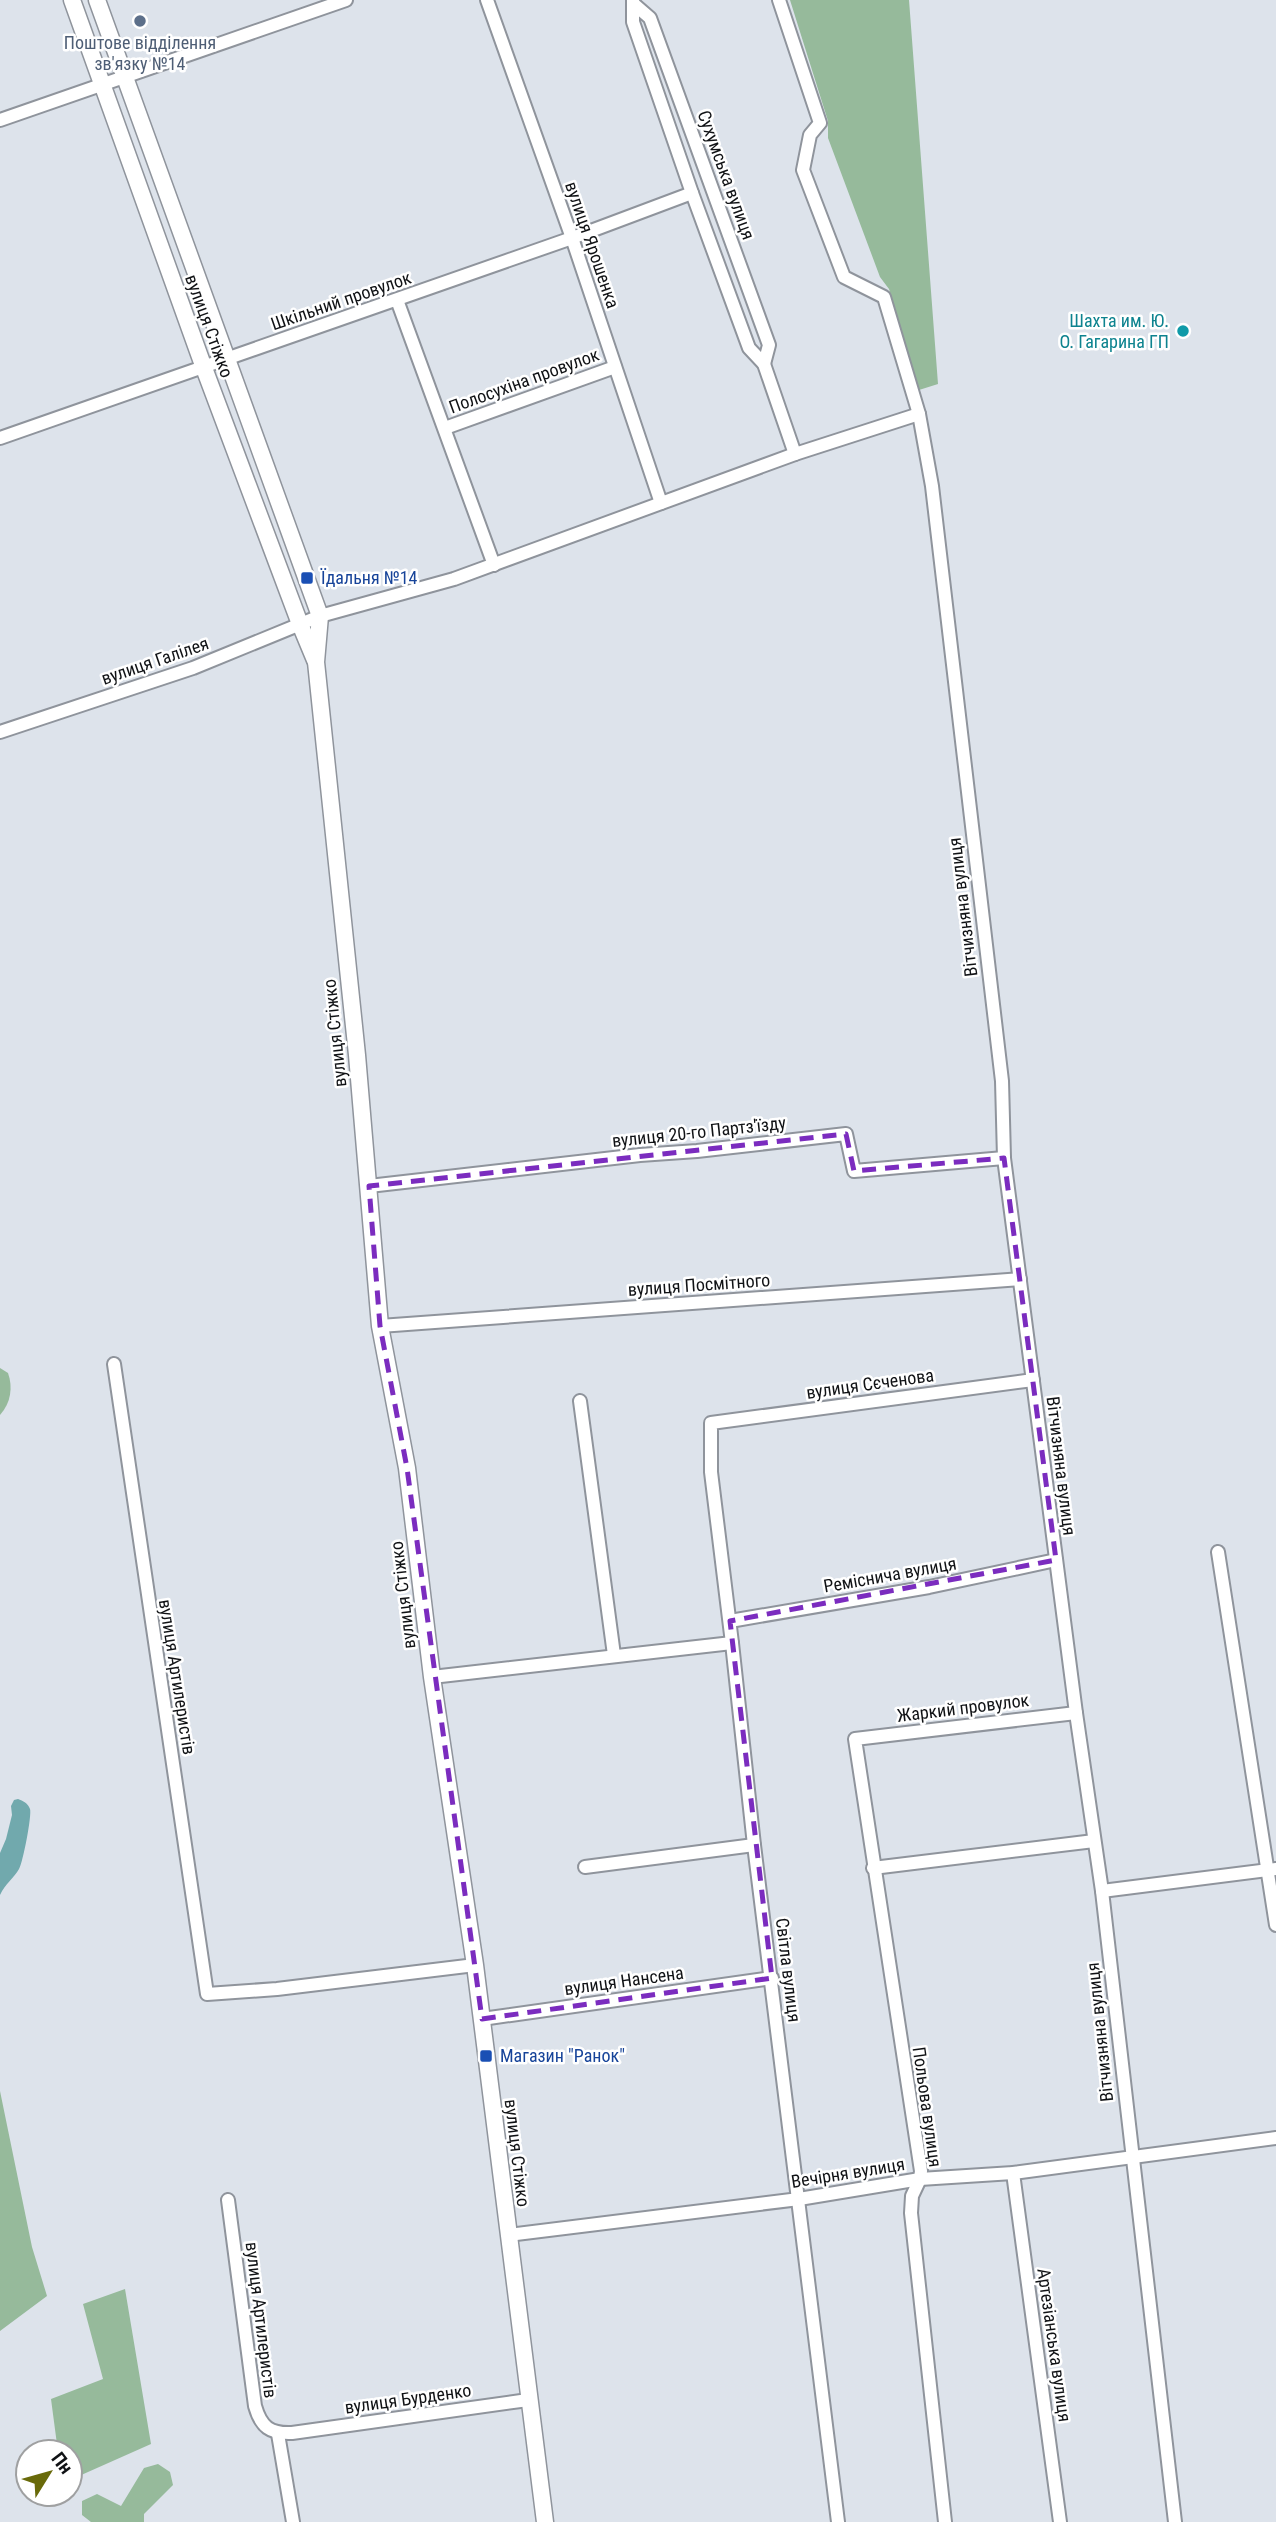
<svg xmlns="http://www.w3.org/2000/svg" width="1276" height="2522" viewBox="0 0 1276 2522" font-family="'Roboto Condensed',sans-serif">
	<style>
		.forest { fill: #96ba9b }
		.water { fill: #71a9ad }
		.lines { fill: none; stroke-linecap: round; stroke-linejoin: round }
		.minor-casing { stroke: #8f949c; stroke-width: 16 }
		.tertiary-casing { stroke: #8f949c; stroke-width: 19 }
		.minor { stroke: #fff; stroke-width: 12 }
		.tertiary { stroke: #fff; stroke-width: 16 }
		.marked { fill: none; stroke: #7b2cbf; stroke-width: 5; stroke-dasharray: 14 9; stroke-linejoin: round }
		.service-dot { fill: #5c6f8a; stroke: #fff; stroke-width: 2.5 }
		.culture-dot { fill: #0f9aa8; stroke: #fff; stroke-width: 2.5 }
		.transit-dot { fill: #1a4fb4; stroke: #fff; stroke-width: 2.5 }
		.labels { text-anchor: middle; stroke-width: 5; stroke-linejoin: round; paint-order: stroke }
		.service-label { font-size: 18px; fill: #4e5e75; stroke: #fff }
		.street-label { font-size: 18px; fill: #101215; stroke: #fff }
		.culture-label { font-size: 18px; fill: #0d838f; stroke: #fff; text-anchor: end }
		.transit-label { font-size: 18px; fill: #164399; stroke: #fff; text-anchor: start }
	</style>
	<rect width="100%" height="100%" fill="#dde3eb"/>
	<g class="forest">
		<polygon points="790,0 909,0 938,384 919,390 889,289 880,277 828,138 828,121"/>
		<path d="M0,1368L8,1373C13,1387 11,1403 0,1415Z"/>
		<polygon points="0,2091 32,2247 47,2296 0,2331"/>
		<polygon points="125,2289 151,2444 70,2480 70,2452 58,2452 51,2399 103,2379 83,2304"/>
		<polygon points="158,2464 170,2472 173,2485 144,2514 144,2522 91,2522 82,2515 82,2501 97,2494 121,2506 144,2468"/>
	</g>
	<path class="water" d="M18,1799C23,1801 28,1803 30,1809C32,1815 23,1862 19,1869C14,1878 5,1884 0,1895V1853L6,1839L12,1815L11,1806L14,1800Z"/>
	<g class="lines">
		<defs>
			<g id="minor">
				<polyline points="487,0 572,238 661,503"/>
				<polyline points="633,0 633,22 692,193 749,348 764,364 795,454"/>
				<polyline points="779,0 820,123 810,135 803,170 844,277 884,297 919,414 932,486 1002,1081 1004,1158 1076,1713 1102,1891 1175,2522"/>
				<polyline points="635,5 650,18 769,345 764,364"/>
				<polyline points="0,120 346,0"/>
				<polyline points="397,300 494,565"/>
				<polyline points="445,428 615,367"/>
				<polyline points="0,438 572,238 692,193"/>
				<polyline points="0,732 193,668 320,616 454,579 795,454 919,414"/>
				<polyline points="369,1186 640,1155 697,1151 846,1134 854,1171 1004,1158"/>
				<polyline points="380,1326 1020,1279"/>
				<polyline points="114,1364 207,1994 277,1989 475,1965"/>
				<polyline points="580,1401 614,1655"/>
				<polyline points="1218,1552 1276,1925"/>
				<polyline points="730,1621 929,1587 1056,1560"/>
				<polyline points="432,1677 732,1643"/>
				<polyline points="585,1867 754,1845"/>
				<polyline points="873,1868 1094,1841"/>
				<polyline points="1102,1891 1276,1869"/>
				<polyline points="482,2019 772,1978"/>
				<polyline points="1013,2173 1060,2522"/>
				<path d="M228,2200L255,2406C261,2427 270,2434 292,2433L528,2400"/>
				<polyline points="508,2235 799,2199 920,2179 1013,2173 1276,2138"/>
				<polyline points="278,2434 293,2522"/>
				<polyline points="838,2522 754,1845 732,1643 711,1472 711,1423 1033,1380"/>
				<polyline points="945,2522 911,2213 912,2196 920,2179 921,2171 855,1739 1076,1713"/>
			</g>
			<g id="tertiary">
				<polyline points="72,0 204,368 300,624 315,660"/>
				<polyline points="97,0 320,616 316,662 357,1055 380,1326 407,1468 432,1677 475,1965 545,2522"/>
			</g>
		</defs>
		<use href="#minor" class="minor-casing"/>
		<use href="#tertiary" class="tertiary-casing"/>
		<use href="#minor" class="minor"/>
		<use href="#tertiary" class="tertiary"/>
	</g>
	<path class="marked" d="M846,1134L854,1171L1004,1158L1056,1560L730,1621L772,1978L482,2019L407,1468L380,1326L369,1186Z"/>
	<circle class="service-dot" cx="140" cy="21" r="7"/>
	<circle class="culture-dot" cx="1183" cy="331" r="7"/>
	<g class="transit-dot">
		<rect x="300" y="571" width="14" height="14" rx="3.5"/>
		<rect x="479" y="2049" width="14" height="14" rx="3.5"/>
	</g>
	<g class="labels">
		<g class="service-label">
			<text x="140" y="49">Поштове відділення<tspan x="140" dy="21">зв'язку №14</tspan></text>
		</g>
		<g class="street-label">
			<text transform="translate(726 175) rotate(70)" y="6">Сухумська вулиця</text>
			<text transform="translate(592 245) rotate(71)" y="6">вулиця Ярошенка</text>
			<text transform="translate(341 301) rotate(-19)" y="6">Шкільний провулок</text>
			<text transform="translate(209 326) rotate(70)" y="6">вулиця Стіжко</text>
			<text transform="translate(524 381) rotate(-20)" y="6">Полосухіна провулок</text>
			<text transform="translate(155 661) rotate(-19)" y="6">вулиця Галілея</text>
			<text transform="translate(963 907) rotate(-97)" y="6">Вітчизняна вулиця</text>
			<text transform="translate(335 1033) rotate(-96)" y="6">вулиця Стіжко</text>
			<text transform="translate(699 1132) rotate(-6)" y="6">вулиця 20-го Партз'їзду</text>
			<text transform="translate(699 1285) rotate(-4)" y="6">вулиця Посмітного</text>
			<text transform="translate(870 1384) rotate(-8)" y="6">вулиця Сєченова</text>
			<text transform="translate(1061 1466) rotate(83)" y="6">Вітчизняна вулиця</text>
			<text transform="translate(890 1575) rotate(-10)" y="6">Реміснича вулиця</text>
			<text transform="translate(403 1595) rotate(-97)" y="6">вулиця Стіжко</text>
			<text transform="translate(177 1677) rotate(81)" y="6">вулиця Артилеристів</text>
			<text transform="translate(963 1708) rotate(-7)" y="6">Жаркий провулок</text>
			<text transform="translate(788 1970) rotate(83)" y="6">Світла вулиця</text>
			<text transform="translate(624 1981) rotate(-8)" y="6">вулиця Нансена</text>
			<text transform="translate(1100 2032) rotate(-96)" y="6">Вітчизняна вулиця</text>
			<text transform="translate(927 2107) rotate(82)" y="6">Польова вулиця</text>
			<text transform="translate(517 2153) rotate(83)" y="6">вулиця Стіжко</text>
			<text transform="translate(848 2173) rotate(-9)" y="6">Вечірня вулиця</text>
			<text transform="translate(261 2320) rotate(83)" y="6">вулиця Артилеристів</text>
			<text transform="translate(1054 2345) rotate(82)" y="6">Артезіанська вулиця</text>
			<text transform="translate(408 2399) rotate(-8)" y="6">вулиця Бурденко</text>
		</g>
		<g class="culture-label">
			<text x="1169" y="327">Шахта им. Ю.<tspan x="1169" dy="21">О. Гагарина ГП</tspan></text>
		</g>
		<g class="transit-label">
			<text x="321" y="584">Їдальня №14</text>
			<text x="500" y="2062">Магазин "Ранок"</text>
		</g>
	</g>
	<g transform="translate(49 2473) rotate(53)"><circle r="33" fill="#ffffff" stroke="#9fa0a1" stroke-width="2"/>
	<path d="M0-5L12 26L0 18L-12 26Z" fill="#696a0a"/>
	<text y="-10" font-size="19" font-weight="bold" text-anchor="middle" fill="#101215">Пн</text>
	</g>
</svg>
